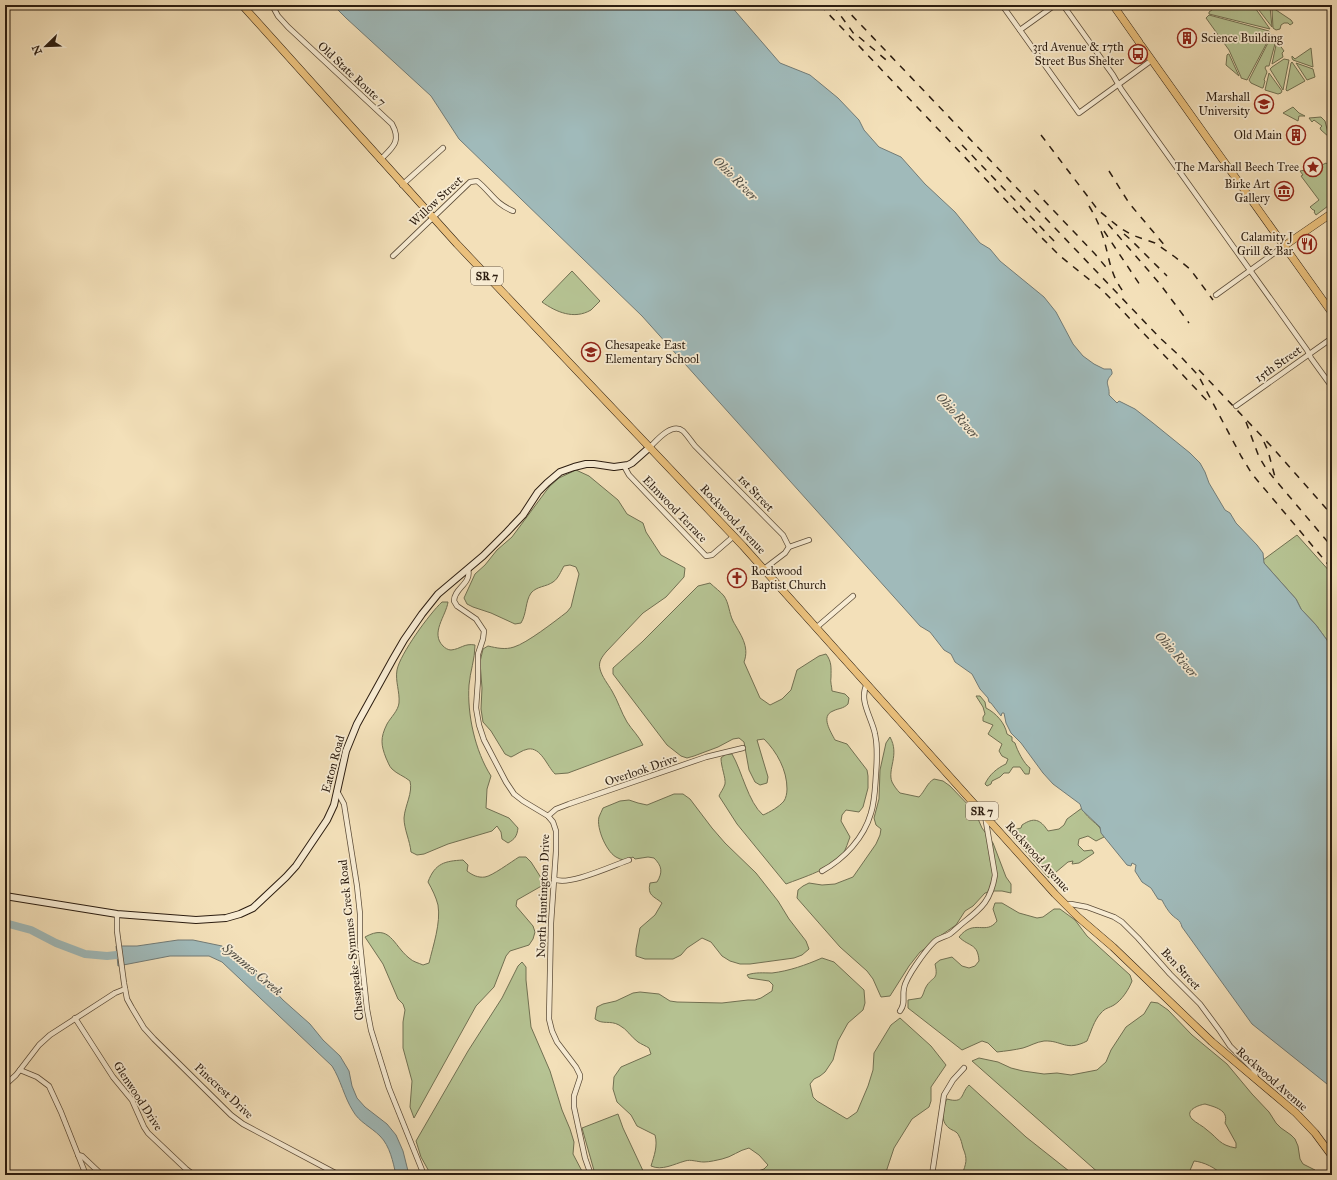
<svg xmlns="http://www.w3.org/2000/svg" width="1337" height="1180" viewBox="0 0 1337 1180" font-family="'IM FELL Great Primer',serif">
	<style>
		.green { fill: #b6c393; stroke: #717052; fill-rule: evenodd }
		.water { fill: #a0baba; stroke: #727b76 }
		.lines { fill: none; stroke-linecap: round; stroke-linejoin: round }
		.river { stroke: #a0baba; stroke-width: 8 }
		.street-casing { stroke: #5e4e3a; stroke-width: 6 }
		.secondary-casing { stroke: #2c1d10; stroke-width: 8 }
		.primary-casing { stroke: #2c1d10; stroke-width: 8 }
		.street { stroke: #f7ebd2; stroke-width: 4.5 }
		.secondary { stroke: #f7ebd2; stroke-width: 6 }
		.primary { stroke: #eac07c; stroke-width: 7 }
		.rail { stroke: #2c1d10; stroke-width: 1.5; stroke-dasharray: 7 7; stroke-linecap: butt }
		.labels { text-anchor: middle; stroke-width: 3.5; stroke-linejoin: round; paint-order: stroke }
		.shield { fill: #f7ebd2; stroke: #695b4a; stroke-width: 1 }
		.shield-label { font-size: 11px; font-weight: bold; fill: #2c1d10 }
		.poi-label { font-size: 12px; fill: #2c1d10; stroke: #f7ebd2; text-anchor: end }
		.street-label { font-size: 12px; fill: #2c1d10; stroke: #f7ebd2 }
		.water-label { font-size: 13px; font-style: italic; fill: #4f4c43; stroke: #f7ebd2 }
	</style>
	<rect width="100%" height="100%" fill="#f3e0b9"/>
	<filter id="stains"><feTurbulence type="fractalNoise" baseFrequency=".005" numOctaves="4"/><feColorMatrix values="0 0 0 0 .2 0 0 0 0 .09 0 0 0 0 .02 0 0 0 .5 -.17"/></filter>
	<radialGradient id="worn" r=".72"><stop offset=".6" stop-color="#630" stop-opacity="0"/><stop offset="1" stop-color="#630" stop-opacity=".3"/></radialGradient>
	<g class="green">
		<polygon points="1219,5 1253,5 1270,29 1209,14 1209,12"/>
		<polygon points="1255,5 1267,5 1270,7 1272,27"/>
		<polygon points="1273,8 1291,20 1293,23 1290,25 1288,23 1284,23 1281,25 1280,29 1276,30 1273,28 1272,9"/>
		<polygon points="1209,15 1269,31 1271,35 1247,80 1241,78 1241,77 1229,50 1206,18"/>
		<polygon points="1272,35 1274,35 1276,40 1269,66 1266,66 1265,68 1267,72 1264,80 1265,81 1263,88 1262,88 1251,83 1249,80"/>
		<polygon points="1279,44 1284,51 1282,53 1283,57 1272,64 1276,45"/>
		<polygon points="1311,48 1313,67 1293,60 1292,58 1292,56 1295,59"/>
		<polygon points="1228,54 1229,54 1239,76 1226,65 1227,55"/>
		<polygon points="1284,59 1289,60 1283,90 1270,69 1272,67"/>
		<polygon points="1292,62 1305,81 1287,91 1286,90 1291,63"/>
		<polygon points="1296,63 1313,69 1315,77 1307,80"/>
		<polygon points="1269,73 1282,91 1281,93 1278,94 1265,90"/>
		<polygon points="1293,107 1299,113 1305,116 1299,116 1298,121 1283,113"/>
		<polygon points="1321,117 1325,121 1329,137 1321,130 1320,128 1322,126 1314,120 1312,122 1309,118"/>
		<polygon points="1326,163 1332,167 1332,203 1316,215 1314,212 1315,211 1314,210 1313,210 1310,207 1319,200 1301,176 1303,175 1300,171 1310,169 1317,164 1322,165"/>
		<path d="M572,271L600,301C597,304 594,307 591,310C574,320 556,312 542,302Z"/>
		<path d="M576,470L589,476L618,500L627,514L643,523L646,532L661,555L685,568L684,577L666,597L643,613L606,652C602,657 598,662 600,669C602,677 608,684 612,691C618,701 621,712 627,722C632,730 639,736 643,745L568,773L555,774C547,766 541,747 528,749C522,750 516,755 511,757L505,754L491,731L483,722L481,709L482,688L480,662L483,649L488,646C497,648 505,650 514,647C527,643 554,622 567,612L571,607L579,574L576,567L570,565L564,566C561,571 558,579 553,582C546,587 537,586 531,593C525,602 527,613 521,623L515,624L491,613L473,607L467,604L464,598L475,574L485,565L497,550L512,537L549,487L559,478Z"/>
		<polygon points="1297,535 1332,574 1332,647 1316,625 1301,609 1296,599 1264,563 1263,560"/>
		<path d="M710,583C714,587 721,592 724,596C729,603 729,613 733,621C740,634 750,646 744,662L760,698L770,705L782,699L791,690L797,670L819,656L826,654C832,662 831,668 831,677C830,682 832,687 832,691L845,694L849,698L848,704C843,709 839,708 833,711C820,716 831,732 835,740L847,744L867,770L868,776V788L863,807L859,812L846,810L842,815L841,821L850,837C848,842 846,849 843,854C834,868 801,878 786,884L737,824L719,796C720,793 724,788 725,784C726,778 721,767 721,758L726,754H732C742,771 748,802 763,815C770,812 779,807 784,801C786,798 787,793 787,789C787,770 777,752 764,739L757,740L768,777L767,783L760,785L755,782L749,770L744,742L739,738L733,739L718,747L694,756L687,758L681,756L667,745L613,674V668L642,642L698,586Z"/>
		<path d="M442,602H448C446,616 430,633 443,646C445,648 448,650 451,650C461,649 464,643 475,645C475,659 470,672 469,685C467,714 475,751 491,776L487,789L486,808L509,818L518,828C517,836 515,839 508,843L502,839L501,832L497,826L492,831L448,844L424,854L417,855L411,852C410,841 404,829 404,818C405,805 413,793 410,781C404,776 397,774 392,769C389,766 388,762 386,758C381,745 380,738 387,724C391,717 398,711 399,703C400,692 395,681 397,670C400,654 430,613 442,602Z"/>
		<path d="M976,696H980L985,702L986,708C996,713 1005,723 1007,734L1012,737V741L1015,743C1017,750 1024,764 1030,768L1029,774H1025L1020,767H1013L1009,773H1004L1000,777L992,781L991,784L987,786L985,784C989,775 997,768 1006,764L1008,759L1002,756L999,751L1002,744L988,734L993,725L983,721V717L985,714L983,707Z"/>
		<path d="M890,737C900,755 887,769 892,782C894,786 897,790 900,793L919,797C925,791 927,783 934,779L943,781L950,786L975,812L982,828L993,843L1006,877L1011,884V893L1002,891H993L985,893L973,906L965,911L956,925L940,936L935,942L920,952L909,966L890,996L881,997L873,979L867,971L840,947L797,898L798,890L803,886L809,883L822,885L835,884L853,877L876,844L880,835L881,829L876,825L874,818L879,799L880,770L886,743Z"/>
		<path d="M674,794H683L690,799L712,828L725,843L756,873L778,901L789,919L806,941L809,949L802,955L794,958L750,964H740L730,961L722,956L711,942L702,938L687,948L681,955L673,959H645L636,956V949L640,928L655,915L662,903C654,896 647,896 650,883L657,882C663,872 662,866 654,858L648,857L635,859L633,857L627,860C625,860 621,860 618,858C607,854 596,828 599,817C600,814 602,811 603,808L620,801L629,800L638,803L647,805Z"/>
		<path d="M1082,808C1085,816 1095,822 1100,828C1102,831 1102,834 1104,837L1096,841L1088,836L1079,839L1078,845L1084,851L1092,850L1094,853L1079,863L1072,864L1073,861L1068,862L1049,878L1014,838L1013,830L1021,828L1022,825C1034,817 1040,819 1048,831L1059,829L1064,825L1067,819Z"/>
		<path d="M519,857H526L531,862L545,884L517,900L516,906L533,926L535,932L533,939L529,945L510,951L506,956L494,987L476,1006L414,1118L410,1107L412,1081L403,1048V1022L405,1010L403,1004L398,999L383,964L365,937C390,923 393,945 409,958C413,962 419,963 423,965L429,963C433,946 441,923 438,905C436,897 432,889 428,882C435,863 445,861 463,860L468,865L467,871C472,875 478,878 485,877C492,876 511,862 519,857Z"/>
		<path d="M995,903H1002L1019,913L1037,918L1043,917L1054,909H1060L1075,920L1087,936L1130,975L1132,981C1129,989 1122,1000 1114,1005C1109,1008 1105,1008 1101,1013C1094,1020 1091,1032 1087,1041C1066,1052 1062,1040 1044,1041C1036,1042 1030,1046 1023,1048C1014,1050 1006,1051 997,1052L988,1043L982,1041L962,1050L908,1008V1000L921,998C924,994 924,990 926,987C932,976 939,981 935,964L940,960L952,957L962,966L969,968L975,966L979,961C978,943 969,947 959,937C974,918 986,936 997,921L993,909Z"/>
		<path d="M822,958L834,962L864,990L865,1003L863,1010L848,1023L838,1041L833,1060L825,1072L820,1076L814,1079L810,1084L813,1097L817,1101L847,1119L857,1112L868,1086L873,1070L874,1053L891,1025L900,1018L931,1046L946,1065L931,1087V1101L929,1107L912,1119L894,1148L885,1175H747L764,1169L768,1165L759,1155L749,1148C739,1150 732,1157 722,1159C717,1160 710,1162 704,1162C697,1162 691,1159 685,1161C674,1164 662,1171 651,1166C654,1156 658,1146 655,1135L637,1126L631,1115L617,1102L613,1089L614,1077L621,1067L651,1054L649,1048C646,1046 641,1044 638,1042C631,1037 627,1029 619,1025C610,1020 603,1025 595,1019L597,1007L603,1004L616,1001L633,993L640,992L659,994L670,1001L677,1002L722,1003L748,1000H755L761,998L772,991L773,985L769,981L749,978L747,975C755,972 764,973 772,973C789,971 806,965 822,958Z"/>
		<polygon points="522,962 526,967 526,980 531,1027 550,1071 562,1110 570,1129 574,1142 573,1154 584,1175 431,1175 421,1157 416,1141 468,1051 502,998 518,966"/>
		<path d="M1151,1002L1158,1003L1168,1010L1192,1035L1227,1064L1252,1094L1269,1112L1276,1123L1281,1128L1291,1135L1295,1139L1298,1146L1300,1159L1303,1164L1315,1170V1175H1222C1216,1168 1204,1162 1194,1161L1188,1175H1101L972,1061L979,1058L998,1062L1011,1068L1023,1071L1044,1074L1057,1073L1071,1075L1097,1070L1106,1062L1111,1050L1126,1027L1144,1014ZM1205,1104C1215,1107 1229,1110 1225,1123L1236,1143V1148C1219,1145 1219,1139 1207,1130C1203,1126 1196,1123 1192,1119C1184,1110 1199,1105 1205,1104Z"/>
		<path d="M969,1085L1026,1137L1074,1175H962C966,1163 968,1160 963,1148C962,1144 961,1139 959,1136C957,1131 953,1131 949,1128C940,1121 942,1108 947,1099C965,1104 960,1094 969,1085Z"/>
		<polygon points="618,1114 623,1128 645,1175 595,1175 595,1174 582,1128"/>
	</g>
	<g class="water">
		<path d="M333,5H730L780,63L810,75L838,98L859,120L864,130L879,147L901,157L925,184L955,212L980,243L990,249L1000,261L1044,297L1056,312L1073,344L1083,356L1094,364L1104,369H1111L1112,372V374C1103,384 1110,384 1109,395L1117,403L1119,401L1135,409L1153,423L1190,453L1200,463L1205,472L1209,483L1225,510L1230,513L1236,523L1257,545L1263,553L1264,563L1296,599L1301,609L1316,625L1332,647V1088L1252,1024L1182,927C1180,919 1177,920 1172,915C1168,911 1165,906 1162,900L1158,899L1151,888L1142,882L1135,871L1136,865L1132,863L1131,866L1127,865L1101,833L1100,827L1082,810L1080,804L1053,784L1043,773L1021,743L1011,733L1006,723L1004,713H1002L1001,716L991,703L989,702L988,698L980,689L972,674L955,662L951,654L944,650L930,632L920,626L642,316L459,139L431,96L346,18Z"/>
		<path d="M178,940H193L222,946L251,969L270,986L283,1000L310,1024L323,1040L340,1056L349,1071L352,1086L357,1098L365,1107L387,1124L396,1135L403,1151L409,1175H396C393,1162 390,1146 380,1136C371,1127 359,1122 353,1111C344,1097 341,1080 332,1066L222,962L209,956H170L118,966L116,946H137Z"/>
	</g>
	<g class="lines">
		<polyline class="river" points="5,923 31,930 56,943 85,954 107,956 126,954"/>
		<defs>
			<g id="street">
				<path d="M272,5L278,16L288,27L392,124C402,142 392,148 380,160"/>
				<polyline points="1002,5 1079,113 1152,60"/>
				<polyline points="1063,5 1113,75 1121,89 1152,133 1307,350 1311,358 1332,387"/>
				<polyline points="1284,5 1284,6"/>
				<polyline points="1020,30 1055,5"/>
				<polyline points="402,185 443,148"/>
				<path d="M393,256L470,182L477,181C491,192 494,203 513,211"/>
				<polyline points="1216,295 1284,246"/>
				<polyline points="1236,406 1332,338"/>
				<path d="M650,447C657,440 672,422 683,431C687,435 691,441 695,446L783,535L789,547L785,553L764,569"/>
				<polyline points="624,466 629,475 706,556 712,555 734,536"/>
				<polyline points="789,547 809,540"/>
				<path d="M468,569C472,584 454,588 454,601L457,606L476,619L484,631L483,639L478,654V680L476,708L479,725L484,740L506,782L514,794L523,801L548,816L553,822L556,831V851L551,923L549,1019L552,1031L557,1042L576,1067L580,1075V1078L574,1096V1107L585,1158L591,1175"/>
				<polyline points="817,627 853,596"/>
				<polyline points="337,791 344,804 357,886 360,914 360,944 367,1009 371,1030 389,1088 424,1175"/>
				<polyline points="548,816 556,809 569,804 706,757 743,748"/>
				<path d="M822,871C844,859 864,838 871,813C875,800 875,787 876,774C877,760 878,747 875,734C872,718 858,700 867,684"/>
				<path d="M554,879C567,887 614,865 629,860"/>
				<polyline points="1066,905 1071,904 1087,907 1114,917 1122,922 1138,938 1170,974 1200,1004 1220,1031 1230,1046 1253,1069 1255,1073 1256,1080"/>
				<polyline points="117,914 117,931 124,983 127,999 132,1008 144,1028 154,1039 231,1115 243,1124 339,1175"/>
				<path d="M900,1011C906,1003 902,998 904,988C906,977 925,951 934,942C938,938 945,937 950,934C955,930 959,926 964,922C982,908 991,900 995,875L985,816"/>
				<polyline points="75,1018 113,1077 132,1100 144,1127 148,1133 186,1169 194,1175"/>
				<polyline points="20,1070 37,1077 49,1086 61,1112 86,1175"/>
				<polyline points="5,1085 16,1075 39,1045 50,1035 115,993 125,989"/>
				<polyline points="78,1155 82,1156 102,1175"/>
				<polyline points="932,1175 944,1095 953,1080 964,1068"/>
			</g>
			<polyline id="secondary" points="5,896 117,914 196,920 226,918 240,914 253,908 286,877 296,866 327,820 334,805 346,751 357,724 393,659 404,640 422,614 438,594 483,556 507,532 523,515 538,492 547,483 560,472 574,467 586,464 594,464 614,467 628,465 632,463 650,447"/>
			<g id="primary">
				<polyline points="242,5 457,244 743,546 1055,894 1078,917 1113,947 1212,1042 1296,1113 1315,1133 1332,1156"/>
				<polyline points="1113,5 1139,42"/>
				<polyline points="1141,45 1332,313"/>
				<polyline points="1284,246 1332,213"/>
			</g>
		</defs>
		<use href="#street" class="street-casing"/>
		<use href="#secondary" class="secondary-casing"/>
		<use href="#primary" class="primary-casing"/>
		<use href="#street" class="street"/>
		<use href="#secondary" class="secondary"/>
		<use href="#primary" class="primary"/>
		<g class="rail">
			<polyline points="820,5 1037,233 1060,256 1101,289 1117,305 1211,405"/>
			<polyline points="833,5 854,34"/>
			<polyline points="842,5 1160,338 1183,359 1198,375 1241,456 1252,474 1332,569"/>
			<polyline points="859,37 891,64"/>
			<polyline points="1041,135 1098,210 1120,228 1132,235 1155,243 1175,257 1190,269 1213,300"/>
			<polyline points="962,145 1056,243"/>
			<polyline points="1109,171 1129,203 1166,247"/>
			<polyline points="1034,190 1095,254 1110,272"/>
			<path d="M1089,206C1094,214 1098,222 1101,231C1110,255 1108,274 1126,295"/>
			<polyline points="1108,224 1160,284 1189,323"/>
			<polyline points="1104,231 1140,285"/>
			<polyline points="1124,234 1130,239 1167,276"/>
			<polyline points="1199,370 1272,447 1332,515"/>
			<polyline points="1246,422 1259,457 1267,470 1332,547"/>
			<polyline points="1264,442 1268,451 1275,477"/>
		</g>
	</g>
	<defs>
		<symbol id="building-ring" viewBox="-11 -11 22 22"><circle r="9.5" fill="#f7ebd2" stroke="#8f2418" stroke-width="1.5"/><path d="M-4-6H4V6H1V3H-1V6H-4ZM-2.5-4.3h1.7v1.8h-1.7ZM.8-4.3h1.7v1.8H.8ZM-2.5-1h1.7V.8h-1.7ZM.8-1h1.7V.8H.8Z" fill="#8f2418"/></symbol>
		<symbol id="bus-ring" viewBox="-11 -11 22 22"><circle r="9.5" fill="#f7ebd2" stroke="#8f2418" stroke-width="1.5"/><path d="M-5-6H5V4H4V6H2V4H-2V6H-4V4H-5ZM-3.5-4V0h7V-4ZM-3.5 1.2v1.5H-2V1.2ZM2 1.2v1.5H3.5V1.2Z" fill="#8f2418"/></symbol>
		<symbol id="university-ring" viewBox="-11 -11 22 22"><circle r="9.5" fill="#f7ebd2" stroke="#8f2418" stroke-width="1.5"/><path d="M0-5L7-2L0 1L-7-2ZM-4 1L0 2.5L4 1V4Q0 6-4 4Z" fill="#8f2418"/></symbol>
		<symbol id="sight-ring" viewBox="-11 -11 22 22"><circle r="9.5" fill="#f7ebd2" stroke="#8f2418" stroke-width="1.5"/><path d="M0-6L1.8-2.2L6-1.7L2.9 1.2L3.7 5.4L0 3.3L-3.7 5.4L-2.9 1.2L-6-1.7L-1.8-2.2Z" fill="#8f2418"/></symbol>
		<symbol id="museum-ring" viewBox="-11 -11 22 22"><circle r="9.5" fill="#f7ebd2" stroke="#8f2418" stroke-width="1.5"/><path d="M0-6L6-3V-2H-6V-3ZM-5-1h2V3h-2ZM-1-1h2V3h-2ZM3-1h2V3H3ZM-6 4H6V6H-6Z" fill="#8f2418"/></symbol>
		<symbol id="restaurant-ring" viewBox="-11 -11 22 22"><circle r="9.5" fill="#f7ebd2" stroke="#8f2418" stroke-width="1.5"/><path d="M-5-6h1v4h1v-4h1v4h1v-4h1v5L-1.5 .5V6h-2V.5L-5-1ZM5-6V6H3V1.5H1.5Q1.5-4 5-6Z" fill="#8f2418"/></symbol>
		<symbol id="school-ring" viewBox="-11 -11 22 22"><circle r="9.5" fill="#f7ebd2" stroke="#8f2418" stroke-width="1.5"/><path d="M0-5L7-2L0 1L-7-2ZM-4 1L0 2.5L4 1V4Q0 6-4 4Z" fill="#8f2418"/></symbol>
		<symbol id="church-ring" viewBox="-11 -11 22 22"><circle r="9.5" fill="#f7ebd2" stroke="#8f2418" stroke-width="1.5"/><path d="M-1.2-6h2.4v3.5h3.3v2.4h-3.3V6h-2.4V-.1h-3.3v-2.4h3.3Z" fill="#8f2418"/></symbol>
	</defs>
	<g fill-rule="evenodd">
		<use href="#building-ring" x="1176" y="27" width="22" height="22"/>
		<use href="#bus-ring" x="1127" y="43" width="22" height="22"/>
		<use href="#university-ring" x="1253" y="93" width="22" height="22"/>
		<use href="#building-ring" x="1285" y="124" width="22" height="22"/>
		<use href="#sight-ring" x="1302" y="156" width="22" height="22"/>
		<use href="#museum-ring" x="1273" y="180" width="22" height="22"/>
		<use href="#restaurant-ring" x="1296" y="233" width="22" height="22"/>
		<use href="#school-ring" x="580" y="341" width="22" height="22"/>
		<use href="#church-ring" x="726" y="567" width="22" height="22"/>
	</g>
	<g class="labels">
		<g class="shield">
			<rect x="471" y="267" width="32" height="18" rx="3"/>
			<rect x="966" y="802" width="32" height="18" rx="3"/>
		</g>
		<g class="shield-label">
			<text x="487" y="280">SR 7</text>
			<text x="982" y="815">SR 7</text>
		</g>
		<g class="poi-label">
			<text x="1201" y="42" text-anchor="start">Science Building</text>
			<text x="1124" y="51">3rd Avenue &amp; 17th<tspan x="1124" dy="14">Street Bus Shelter</tspan></text>
			<text x="1250" y="101">Marshall<tspan x="1250" dy="14">University</tspan></text>
			<text x="1282" y="139">Old Main</text>
			<text x="1299" y="171">The Marshall Beech Tree</text>
			<text x="1270" y="188">Birke Art<tspan x="1270" dy="14">Gallery</tspan></text>
			<text x="1293" y="241">Calamity J<tspan x="1293" dy="14">Grill &amp; Bar</tspan></text>
			<text x="605" y="349" text-anchor="start">Chesapeake East<tspan x="605" dy="14">Elementary School</tspan></text>
			<text x="751" y="575" text-anchor="start">Rockwood<tspan x="751" dy="14">Baptist Church</tspan></text>
		</g>
		<g class="street-label">
			<text transform="translate(352 74) rotate(43)" y="4">Old State Route 7</text>
			<text transform="translate(436 201) rotate(-43)" y="4">Willow Street</text>
			<text transform="translate(1278 364) rotate(-35)" y="4">15th Street</text>
			<text transform="translate(756 493) rotate(46)" y="4">1st Street</text>
			<text transform="translate(675 509) rotate(46)" y="4">Elmwood Terrace</text>
			<text transform="translate(733 519) rotate(47)" y="4">Rockwood Avenue</text>
			<text transform="translate(333 764) rotate(-75)" y="4">Eaton Road</text>
			<text transform="translate(641 770) rotate(-19)" y="4">Overlook Drive</text>
			<text transform="translate(1038 857) rotate(48)" y="4">Rockwood Avenue</text>
			<text transform="translate(543 896) rotate(-88)" y="4">North Huntington Drive</text>
			<text transform="translate(351 940) rotate(-96)" y="4">Chesapeake-Symmes Creek Road</text>
			<text transform="translate(1181 969) rotate(47)" y="4">Ben Street</text>
			<text transform="translate(1272 1079) rotate(41)" y="4">Rockwood Avenue</text>
			<text transform="translate(224 1091) rotate(43)" y="4">Pinecrest Drive</text>
			<text transform="translate(138 1096) rotate(57)" y="4">Glenwood Drive</text>
		</g>
		<g class="water-label">
			<text transform="translate(736 178) rotate(45)" y="5">Ohio River</text>
			<text transform="translate(958 415) rotate(48)" y="5">Ohio River</text>
			<text transform="translate(1177 654) rotate(48)" y="5">Ohio River</text>
			<text transform="translate(253 969) rotate(40)" y="5">Symmes Creek</text>
		</g>
	</g>
	<rect width="1337" height="1180" fill="none" stroke="#f3e0b9" stroke-width="20"/>
	<rect x="6" y="6" width="1325" height="1168" fill="none" stroke="#2c1d10" stroke-width="2"/>
	<rect x="10" y="10" width="1317" height="1160" fill="none" stroke="#2c1d10"/>
	<g transform="translate(46 46) rotate(247)" stroke="#f7ebd2" stroke-width="3" paint-order="stroke">
	<path d="M0-3L7 15L0 10L-7 15Z" fill="#2c1d10"/>
	<text y="-6" font-size="11" font-weight="bold" text-anchor="middle" fill="#2c1d10">N</text>
	</g>
	<rect width="100%" height="100%" filter="url(#stains)"/>
	<rect width="100%" height="100%" fill="url(#worn)"/>
</svg>
